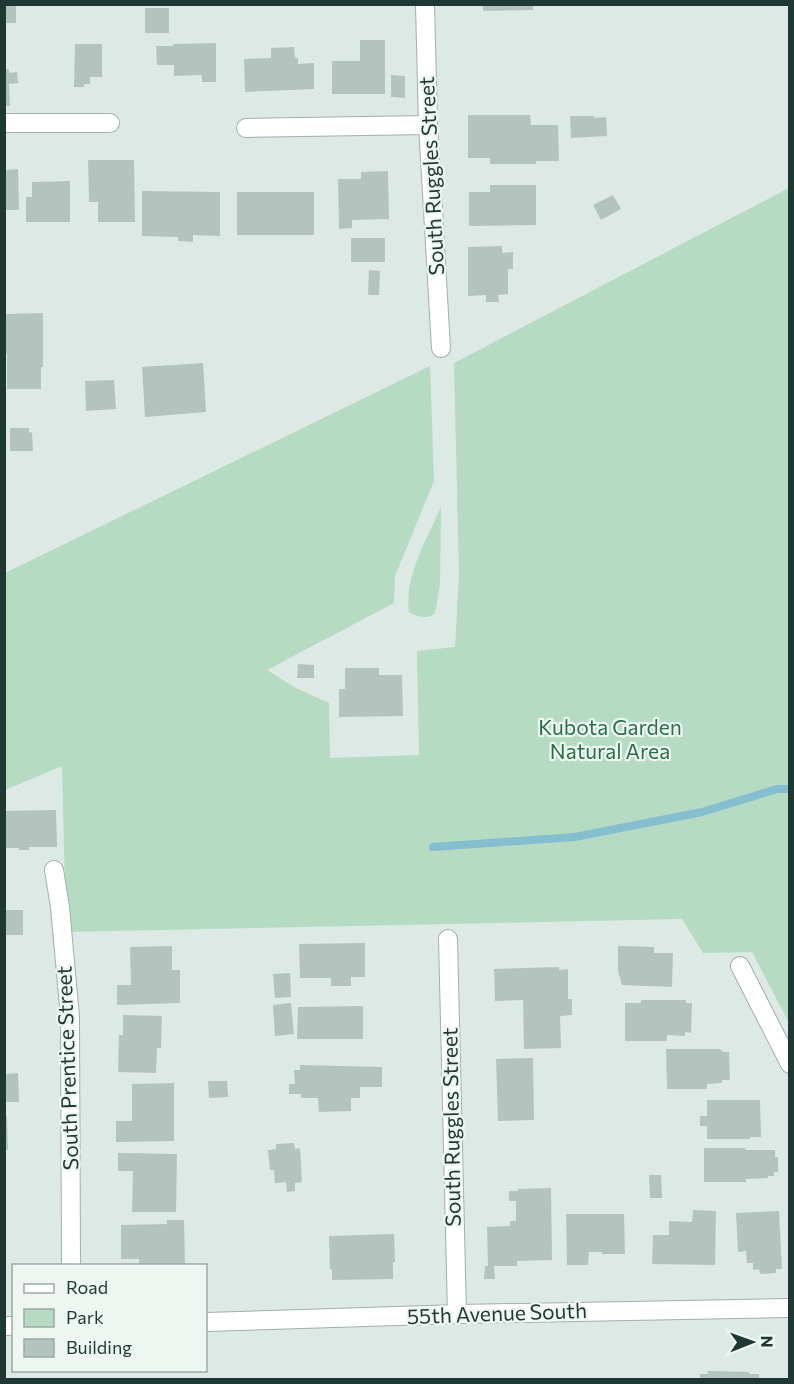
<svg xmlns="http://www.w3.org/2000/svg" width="794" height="1384" viewBox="0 0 794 1384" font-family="Commissioner,sans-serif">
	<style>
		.green { fill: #b6dbc3 }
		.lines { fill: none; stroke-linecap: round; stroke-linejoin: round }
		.stream { stroke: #84becf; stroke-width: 8 }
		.building { fill: #b3c4be }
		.minor-casing { stroke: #a0b0ac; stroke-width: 20 }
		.minor { stroke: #fff; stroke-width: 18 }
		.labels { text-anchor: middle; stroke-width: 4.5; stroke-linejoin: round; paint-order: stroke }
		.street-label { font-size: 21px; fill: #1f3834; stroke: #eef6f2 }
		.park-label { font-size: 21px; fill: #2a6f4a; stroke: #eef6f2 }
	</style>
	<rect width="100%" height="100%" fill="#dde9e5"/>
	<g class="green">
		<polygon points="789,188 789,1023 752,952 703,953 682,919 66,932 62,766 5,790 5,573 430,366 434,481 395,576 394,603 267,670 296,688 329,703 330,758 419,755 417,651 455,647 459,575 454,363"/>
		<path d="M441,507L440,585L435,613C426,620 418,617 409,612C404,576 427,539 441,507Z"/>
	</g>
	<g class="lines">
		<polyline class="stream" points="433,847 575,837 702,812 777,789 790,789"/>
	</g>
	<g class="building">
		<rect x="4" y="4" width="12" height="19"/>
		<polygon points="483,4 533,4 533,10 483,11"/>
		<rect x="145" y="8" width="24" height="25"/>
		<polygon points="360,40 385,40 385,94 332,94 332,61 360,61"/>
		<polygon points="216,43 216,82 202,82 202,75 174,76 174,65 157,65 156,46 173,46 173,44"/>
		<polygon points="75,44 102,44 102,77 90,77 90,84 84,84 84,87 74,87"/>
		<polygon points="294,47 295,58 298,58 298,64 314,63 314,89 245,92 244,59 271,58 271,48"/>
		<polygon points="4,69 9,69 9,73 17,72 18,83 9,84 10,106 4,106"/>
		<polygon points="391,75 405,76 405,98 391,97"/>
		<polygon points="468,115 530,115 531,125 558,125 559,161 536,161 536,164 490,164 490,158 468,158"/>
		<polygon points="570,116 594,116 594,118 606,117 607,136 571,138"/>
		<polygon points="88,160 134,160 135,222 98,222 98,202 89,202"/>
		<polygon points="18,169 19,210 4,210 4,170"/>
		<polygon points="388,171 389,219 352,220 352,228 339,229 338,179 361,179 361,172"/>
		<polygon points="70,181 70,222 26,222 26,197 32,197 32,182"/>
		<polygon points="490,185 536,185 536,225 469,226 469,192 490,192"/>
		<polygon points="142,191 220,192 220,236 193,235 193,242 178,241 178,237 142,236"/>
		<rect x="237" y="192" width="77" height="43"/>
		<polygon points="613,195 621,209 601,220 593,205"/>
		<rect x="351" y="238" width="34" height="24"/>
		<polygon points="502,246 502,253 513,252 513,269 508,269 508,294 498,295 499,302 486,302 486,295 468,296 468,247"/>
		<polygon points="369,270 380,271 379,295 368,295"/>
		<polygon points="43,313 43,367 41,367 41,389 7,389 7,354 4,354 4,342 6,342 6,314"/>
		<polygon points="203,363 206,412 145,417 142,367"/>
		<polygon points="114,380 116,409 86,411 85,381"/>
		<polygon points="10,428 29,428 29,433 32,432 33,451 10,451"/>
		<polygon points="298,664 314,665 314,678 297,678"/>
		<polygon points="345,668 379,668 379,675 402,675 403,716 339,717 339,689 345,689"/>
		<polygon points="56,810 57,847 29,847 29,850 19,850 19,848 4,848 4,811"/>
		<rect x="4" y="910" width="19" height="25"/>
		<polygon points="365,943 365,977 351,977 351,986 331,986 331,978 300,978 299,944"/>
		<polygon points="172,946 172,970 180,970 180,1003 117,1005 117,985 131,985 130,947"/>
		<polygon points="618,946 654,947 654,953 673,953 672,987 622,985 618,971"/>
		<polygon points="559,967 559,970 568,969 568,999 572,999 572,1015 560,1016 561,1048 524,1049 523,1000 495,1001 494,969"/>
		<polygon points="290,973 291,997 275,998 273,974"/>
		<polygon points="641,1000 686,1000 686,1003 692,1003 691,1033 685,1032 685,1036 667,1035 667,1041 625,1041 625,1003 641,1003"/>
		<polygon points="291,1003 294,1034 275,1036 273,1005"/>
		<polygon points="363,1006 363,1039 297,1039 298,1007"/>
		<polygon points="123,1015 162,1016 161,1048 157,1048 156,1073 118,1072 119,1035 123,1035"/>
		<polygon points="666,1049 720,1049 723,1052 729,1052 730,1080 722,1080 722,1083 707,1084 707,1089 667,1089"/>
		<polygon points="533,1058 534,1120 498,1121 496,1059"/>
		<polygon points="300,1065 382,1067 382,1087 360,1087 360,1098 351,1098 351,1111 319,1112 318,1098 301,1098 301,1094 289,1094 289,1084 295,1084 294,1070 300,1070"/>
		<polygon points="18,1073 19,1102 4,1102 4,1074"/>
		<polygon points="208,1081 227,1081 228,1097 209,1098"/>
		<polygon points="174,1083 174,1141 116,1142 116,1121 132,1121 132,1084"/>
		<polygon points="707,1100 760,1100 761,1137 750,1137 750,1139 707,1139 707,1126 700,1126 700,1116 707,1116"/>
		<polygon points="4,1116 7,1116 8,1150 4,1150"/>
		<polygon points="294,1143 295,1149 300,1148 302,1182 295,1183 295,1191 287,1192 286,1182 275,1183 274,1170 270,1170 268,1150 276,1149 276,1144"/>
		<polygon points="704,1148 745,1148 746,1150 775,1150 775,1157 778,1157 778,1172 774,1172 774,1176 768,1176 768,1178 746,1179 746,1182 704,1182"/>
		<polygon points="118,1153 177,1154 176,1212 132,1212 133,1171 118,1171"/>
		<polygon points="649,1175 661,1175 662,1198 650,1198"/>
		<polygon points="551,1188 552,1260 517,1261 517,1266 494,1266 495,1279 484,1279 485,1266 488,1266 487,1227 510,1226 510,1221 516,1221 516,1201 509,1201 509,1191 518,1191 518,1189"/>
		<polygon points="693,1210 716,1211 715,1265 652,1264 653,1235 669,1235 669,1221 692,1222"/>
		<polygon points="779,1211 782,1269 776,1269 776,1273 760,1274 759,1269 753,1270 753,1263 747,1263 746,1251 738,1252 736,1213"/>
		<polygon points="566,1214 624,1214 625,1254 602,1254 602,1252 589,1252 588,1265 567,1265"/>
		<polygon points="167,1220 184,1220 185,1266 139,1266 139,1259 121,1259 121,1225 167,1224"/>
		<polygon points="394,1234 395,1262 393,1262 393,1279 332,1280 332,1269 330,1269 329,1236"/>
		<polygon points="707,1371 749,1372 749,1374 759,1374 759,1380 700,1380 700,1374 708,1374"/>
	</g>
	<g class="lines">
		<defs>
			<g id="minor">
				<polyline points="425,4 428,125 441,348"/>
				<polyline points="4,123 110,123"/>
				<polyline points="246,128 428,125"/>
				<polyline points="54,870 60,907 70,1017 71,1266"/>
				<polyline points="448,939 457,1314"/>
				<polyline points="740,966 790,1064"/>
				<path d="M206,1322C291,1320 376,1316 461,1314C570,1311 680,1309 790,1308"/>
				<polyline points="4,1326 14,1326"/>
			</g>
		</defs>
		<use href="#minor" class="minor-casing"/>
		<use href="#minor" class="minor"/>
	</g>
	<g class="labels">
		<g class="street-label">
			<text transform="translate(432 176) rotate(-93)" y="7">South Ruggles Street</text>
			<text transform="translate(68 1068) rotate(-92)" y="7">South Prentice Street</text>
			<text transform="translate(452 1127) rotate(-91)" y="7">South Ruggles Street</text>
			<text transform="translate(497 1314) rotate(-2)" y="7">55th Avenue South</text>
		</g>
		<g class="park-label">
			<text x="610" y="735">Kubota Garden<tspan x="610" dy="24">Natural Area</tspan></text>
		</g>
	</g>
	<rect width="794" height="1384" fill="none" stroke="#1f3834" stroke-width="12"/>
	<rect x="12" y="1264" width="195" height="108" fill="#eef6f2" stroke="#9baaa6" stroke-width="1.5"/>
	<rect x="24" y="1284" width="30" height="9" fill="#ffffff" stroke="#9baaa6" stroke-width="1.5"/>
	<text x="66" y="1294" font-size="18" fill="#1f3834">Road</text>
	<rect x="24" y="1309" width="30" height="18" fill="#b6dbc3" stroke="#9baaa6" stroke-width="1.5"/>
	<text x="66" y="1324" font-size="18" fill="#1f3834">Park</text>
	<rect x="24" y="1339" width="30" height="18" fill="#b3c4be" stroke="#9baaa6" stroke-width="1.5"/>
	<text x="66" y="1354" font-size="18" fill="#1f3834">Building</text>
	<g transform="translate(752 1342) rotate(89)" stroke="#eef6f2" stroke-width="4.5" paint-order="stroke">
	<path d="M0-4.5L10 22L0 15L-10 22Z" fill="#1f3834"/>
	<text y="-9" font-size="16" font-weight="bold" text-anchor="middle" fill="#1f3834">N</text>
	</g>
</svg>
